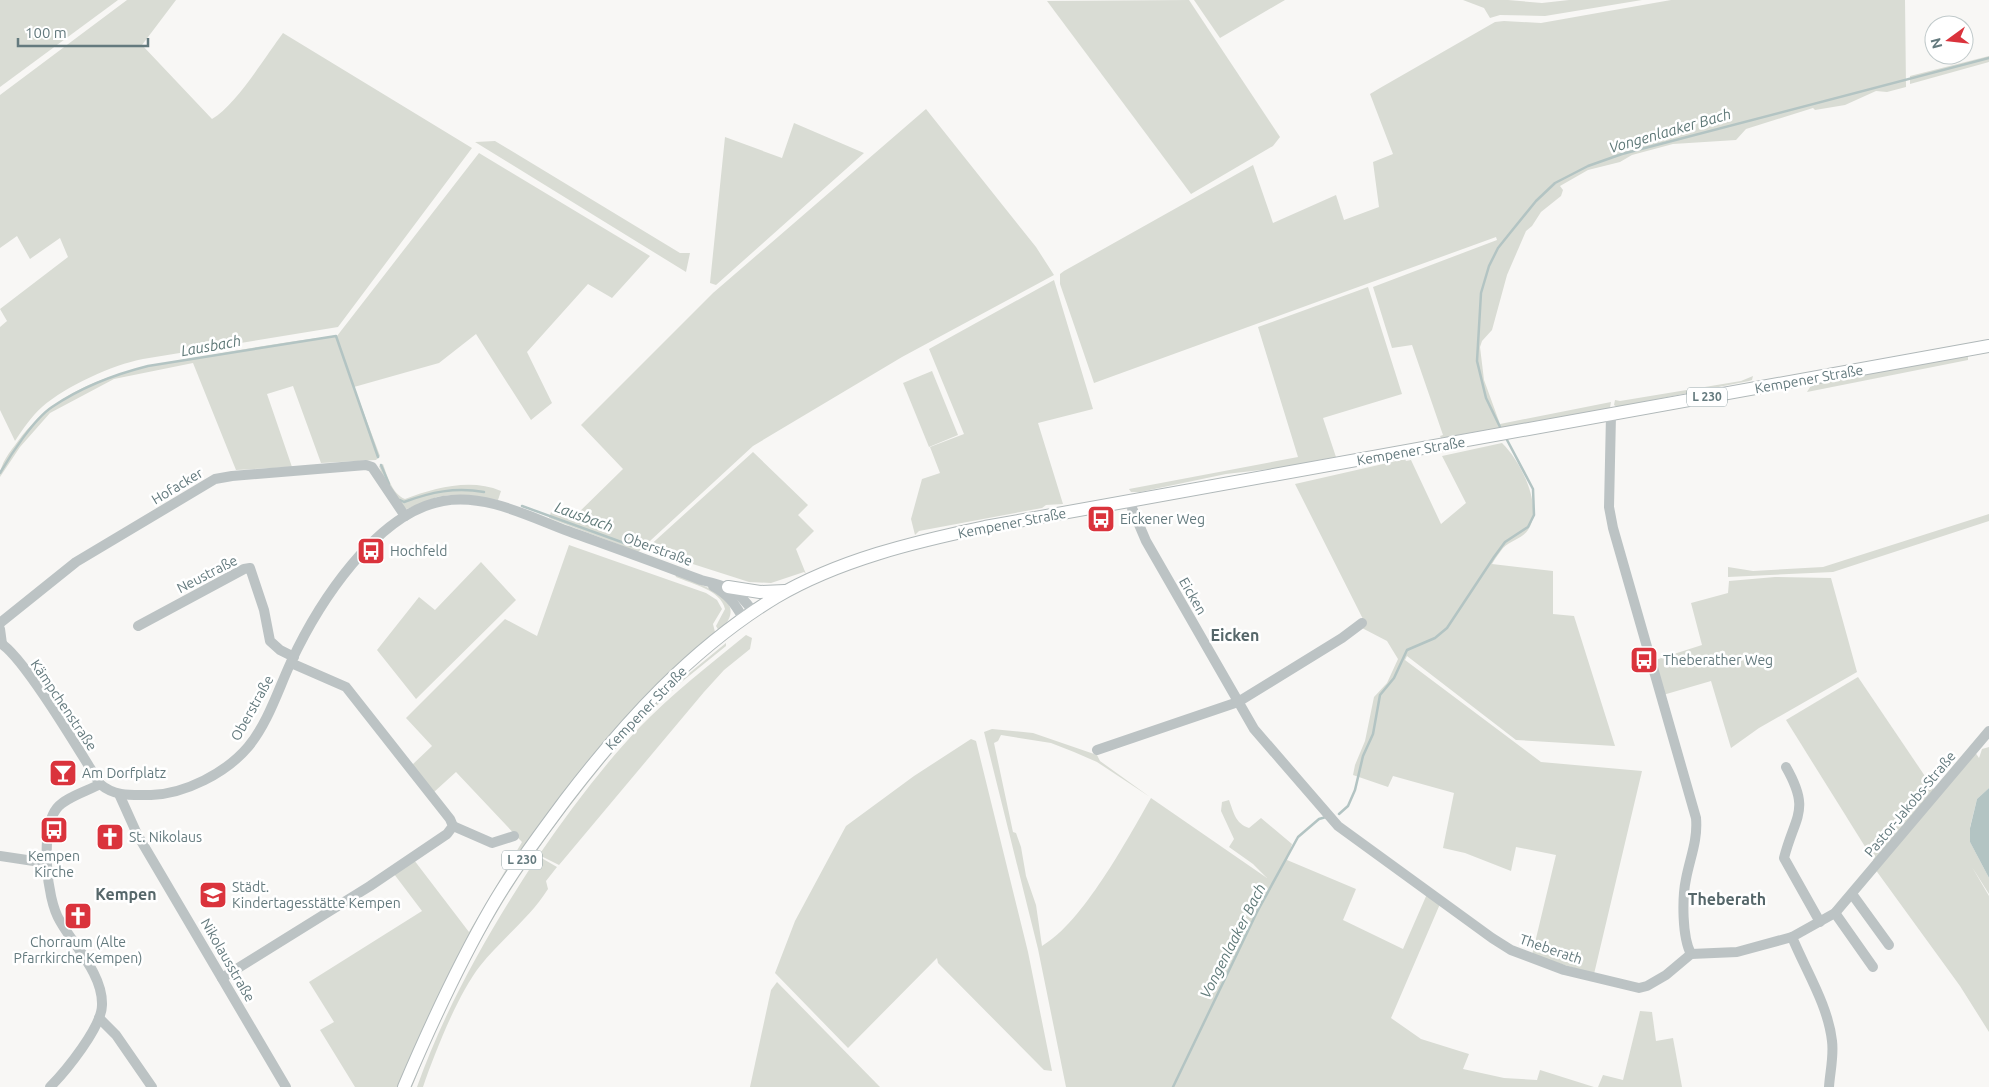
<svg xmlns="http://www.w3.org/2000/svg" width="1989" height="1087" viewBox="0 0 1989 1087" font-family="Ubuntu,sans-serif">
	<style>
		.green { fill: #d9dcd4 }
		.water { fill: #b3c4c3 }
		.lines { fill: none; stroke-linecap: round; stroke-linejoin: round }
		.stream { stroke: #b3c4c3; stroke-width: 2.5 }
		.major-casing { stroke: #b0b8b9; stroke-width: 14 }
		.minor { stroke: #bcc3c4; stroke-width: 10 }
		.major { stroke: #fff; stroke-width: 12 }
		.labels { text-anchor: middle; stroke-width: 5; stroke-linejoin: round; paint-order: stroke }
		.shield { fill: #fff; stroke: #92a2a5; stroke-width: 1 }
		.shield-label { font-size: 12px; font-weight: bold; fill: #647a7e }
		.street-label { font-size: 14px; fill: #647a7e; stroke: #fff }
		.poi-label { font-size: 14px; fill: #647a7e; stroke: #fff; text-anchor: start }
		.water-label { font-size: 15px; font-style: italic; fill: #5f7978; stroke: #fff }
		.quarter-label { font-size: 16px; font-weight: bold; fill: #56676a; stroke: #fff }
	</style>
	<rect width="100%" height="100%" fill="#f8f7f5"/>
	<g class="green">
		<polygon points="0,0 118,0 0,87"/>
		<path d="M127,0H176L142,45L212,119C236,105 265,57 283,33L472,148L338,327L143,359C112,365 66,386 42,407C31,417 23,429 15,441L0,410V327L7,321L0,309L68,257L60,238L30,259L17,236L0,248V95Z"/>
		<polygon points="1189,0 1280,137 1273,146 1191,194 1047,1"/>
		<polygon points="1194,0 1285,0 1220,38"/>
		<polygon points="1463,0 1508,0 1542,3 1569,0 1642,0 1545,16 1500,15 1490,18 1484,8"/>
		<polygon points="1671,0 1905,0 1906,87 1887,92 1876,91 1845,105 1815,110 1813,108 1746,129 1736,140 1673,144 1632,155 1620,162 1588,170 1560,186 1563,190 1561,196 1541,212 1532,226 1526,231 1507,275 1492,330 1482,341 1480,347 1484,380 1500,424 1611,402 1610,408 1441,438 1440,436 1443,435 1412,345 1392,348 1373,287 1497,240 1496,237 1094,383 1060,284 1060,274 1064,271 1253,165 1273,223 1336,195 1344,220 1379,207 1373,162 1393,154 1370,94 1380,88 1495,22 1504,21 1541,23"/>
		<polygon points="1989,56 1989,62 1910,84 1910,76"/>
		<polygon points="926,109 1036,247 1054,275 902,357 753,446 638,552 549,518 551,512 572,519 623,469 581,425 713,293"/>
		<polygon points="794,123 864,153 716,285 710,283 725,137 782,158"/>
		<polygon points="495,141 680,253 690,253 686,272 475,142"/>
		<path d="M479,153L650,256L612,298L588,284L527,352L552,403L531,420L476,334L439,363L354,387L380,456L376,460L321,463L293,386L267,394L292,467L236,470L193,363L114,379L50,413L20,447L0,477C0,463 10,452 18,441C68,375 141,367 217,354C257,347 297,340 337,336Z"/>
		<polygon points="1054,280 1093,409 1038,423 1063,504 1046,505 1042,508 919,531 915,535 911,519 922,479 940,473 930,447 964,434 929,349"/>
		<polygon points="1368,287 1402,394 1323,418 1336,457 1278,468 1226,474 1140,492 1131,492 1129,489 1298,457 1258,327"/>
		<polygon points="1968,356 1968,360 1807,392 1812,384"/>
		<polygon points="932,371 958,435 929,447 903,383"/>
		<polygon points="1753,376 1752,380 1749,381 1617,407 1614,405 1615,400 1620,401 1741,381"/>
		<path d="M1502,443C1520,460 1544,507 1528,530C1523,538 1510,541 1503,548C1499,553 1495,559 1492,564L1553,571V614L1574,616L1615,746L1516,740L1407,656L1405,660L1541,762L1642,771L1594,974L1532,955L1556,855L1516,847L1511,871L1465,853L1443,848L1454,793L1393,776L1388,787L1353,775L1355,765L1365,741L1374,697L1387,683L1398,659L1387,641L1362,628L1365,623L1295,484L1405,459L1406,461L1411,460L1441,524L1466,503L1442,456Z"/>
		<polygon points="753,452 808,505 798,515 814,531 796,549 806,574 804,572 771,583 749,582 646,549"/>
		<path d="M383,464C387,475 392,494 405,499C435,488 470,478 501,491L498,500L450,495L437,497L407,509L403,508L385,483L379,466Z"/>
		<polygon points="1989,514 1989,521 1833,572 1728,577 1728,567 1753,571 1823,567"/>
		<polygon points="569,545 706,593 717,600 722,609 713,624 715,632 681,661 658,684 536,832 399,1087 355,1087 320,1030 334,1022 309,982 422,911 394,874 414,860 469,932 522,842 456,772 434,792 412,765 432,746 406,718 505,619 537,636"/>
		<polygon points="481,562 516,600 416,699 377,650 419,597 435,610"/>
		<path d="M675,574C699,584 755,600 719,631L716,626L725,609C721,590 692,584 676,577Z"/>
		<polygon points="1775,577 1831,578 1857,672 1759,728 1731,748 1711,681 1663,695 1652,661 1702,645 1691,603 1728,593 1729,581"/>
		<path d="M746,635L752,638L750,649L724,670L704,692L559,865L539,855C570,810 602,767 639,728C672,694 709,665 746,635Z"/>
		<polygon points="726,643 726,646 679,684 637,725 637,723 659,698"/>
		<polygon points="1858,677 1935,791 1874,861 1786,720"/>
		<path d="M992,729L1033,733L1097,755L1100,761L1150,797L1097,762L1074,752L1051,743L1001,735L998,741L994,743L1013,832L1016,833L1021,847L1026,876L1036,905L1042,946C1083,922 1127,840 1151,798L1267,878L1253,864L1229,847L1234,839L1221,811L1222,802L1229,800C1234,813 1235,823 1249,828L1261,818L1292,844L1287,860L1356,889L1343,920L1403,949L1427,894L1440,904L1391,1018L1421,1039L1469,1054L1463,1069L1504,1078L1537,1080L1540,1070L1594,1087H1066L1038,949L984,732Z"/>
		<path d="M631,730C596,772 562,814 531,859C482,930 444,1007 412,1087H409C451,982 507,878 578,790C595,769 613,750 631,730Z"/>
		<polygon points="971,739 976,741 1028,952 1052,1071 1044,1070 1039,1065 938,963 937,958 848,1048 775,973 795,921 846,826 914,776"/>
		<polygon points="1989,747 1989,788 1977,799 1970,827 1970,842 1989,878 1989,894 1972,867 1989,896 1989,1032 1960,986 1875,869 1975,752 1979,758 1982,749"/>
		<path d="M538,856L557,867L546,881L548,889C530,918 501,939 480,966C458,994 435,1052 423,1087H417C446,1005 491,928 538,856Z"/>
		<polygon points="777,982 880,1087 750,1087 771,990"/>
		<polygon points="1640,1011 1652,1012 1656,1041 1673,1038 1682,1087 1598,1087 1603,1075 1623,1080"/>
	</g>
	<polygon class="water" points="1989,788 1989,878 1970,842 1970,828 1977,799"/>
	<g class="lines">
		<g class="stream">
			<polyline points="1501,429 1486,398 1477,361 1481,293 1489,266 1498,248 1510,233 1536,201 1555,183 1588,166 1622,154 1989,58"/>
			<polyline points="381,465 389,484"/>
			<path d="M0,473C11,454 34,419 52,407C80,388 116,374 148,366L336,336L378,457"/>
			<path d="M400,500L404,502C431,492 455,487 484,492"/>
			<polyline points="522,506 638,548"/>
			<polyline points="1339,814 1348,806 1355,790 1363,756 1373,734 1380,695 1394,678 1407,650 1435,638 1447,628 1494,557 1505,542 1528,527 1534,515 1533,489 1506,438"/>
			<polyline points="1173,1087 1257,912 1298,837 1319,819 1326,817"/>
		</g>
		<defs>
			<g id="major">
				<polyline points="728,587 760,592 785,591"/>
				<path d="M404,1087C430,1026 458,965 491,908C513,870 540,834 566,799C625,722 692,648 776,597C839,560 914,542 985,527L1989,346"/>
			</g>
		</defs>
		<use href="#major" class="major-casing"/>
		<g class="minor">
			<path d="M1611,415L1609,507L1613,528L1696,818C1698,840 1690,858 1686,879C1682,898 1682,937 1691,954"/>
			<polyline points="1129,501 1146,541 1254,729 1338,826 1492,938 1511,950 1564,970 1639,988 1647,986 1666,975 1691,954 1737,952 1792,937"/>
			<path d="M713,586C728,594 735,604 743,618"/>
			<polyline points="0,623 76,562 215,479 232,476 366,465 372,467 405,516"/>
			<polyline points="138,626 244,569 250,568 264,610 270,641 280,650 294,657"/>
			<polyline points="0,629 2,644"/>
			<path d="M0,643C23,655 83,757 100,784C115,797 132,795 151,795C185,794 226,773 248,747C268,723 278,690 291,662C318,604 376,513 443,501C485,493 530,517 568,531C612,547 657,563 701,580C727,586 738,589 753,612"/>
			<polyline points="1097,750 1238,702 1342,638 1362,623"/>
			<path d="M1786,767C1811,811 1795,815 1784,858L1820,922"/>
			<polyline points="119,794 137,834 286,1087"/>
			<polyline points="453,826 492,843 514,836"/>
			<polyline points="0,856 47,863"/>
			<polyline points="1852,894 1889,945"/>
			<polyline points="1835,913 1873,967"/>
			<polyline points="222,978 370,886 447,834 453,826 450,819 346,687 291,663"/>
			<polyline points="99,1018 116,1035 152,1087"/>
			<path d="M50,1087C65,1072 102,1027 102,1005C103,974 74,946 60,921C46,899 40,829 57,808C66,797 88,791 100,784"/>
			<path d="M1829,1087C1830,1072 1834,1056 1832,1041C1828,1005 1806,971 1792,937L1835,913L1989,731"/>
		</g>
		<use href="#major" class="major"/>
	</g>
	<defs>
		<symbol id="bus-square" viewBox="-11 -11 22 22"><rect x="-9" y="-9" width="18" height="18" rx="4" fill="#da333c" stroke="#fff"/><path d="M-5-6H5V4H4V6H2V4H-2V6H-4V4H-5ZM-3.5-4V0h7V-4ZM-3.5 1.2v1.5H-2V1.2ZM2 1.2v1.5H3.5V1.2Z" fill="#fff"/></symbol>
		<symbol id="bar-square" viewBox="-11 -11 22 22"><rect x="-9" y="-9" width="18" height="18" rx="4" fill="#da333c" stroke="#fff"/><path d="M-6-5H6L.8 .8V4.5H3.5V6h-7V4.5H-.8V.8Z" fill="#fff"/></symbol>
		<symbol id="church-square" viewBox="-11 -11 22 22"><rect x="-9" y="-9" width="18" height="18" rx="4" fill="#da333c" stroke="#fff"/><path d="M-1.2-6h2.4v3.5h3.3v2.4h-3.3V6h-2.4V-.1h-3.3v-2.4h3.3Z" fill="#fff"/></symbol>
		<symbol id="school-square" viewBox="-11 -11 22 22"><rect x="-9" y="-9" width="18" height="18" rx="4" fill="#da333c" stroke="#fff"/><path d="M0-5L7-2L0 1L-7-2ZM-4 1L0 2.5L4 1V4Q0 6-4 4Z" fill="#fff"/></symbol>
	</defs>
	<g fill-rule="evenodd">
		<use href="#bus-square" x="1085" y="503" width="32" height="32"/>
		<use href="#bus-square" x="355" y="535" width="32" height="32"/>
		<use href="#bus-square" x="1628" y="644" width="32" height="32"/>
		<use href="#bar-square" x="47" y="757" width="32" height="32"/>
		<use href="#bus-square" x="38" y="814" width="32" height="32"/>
		<use href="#church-square" x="94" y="821" width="32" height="32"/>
		<use href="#school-square" x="197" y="879" width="32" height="32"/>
		<use href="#church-square" x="62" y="900" width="32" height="32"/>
	</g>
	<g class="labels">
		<g class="shield">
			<rect x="1687" y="387.5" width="40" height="19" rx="4"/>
			<rect x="502" y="850.5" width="40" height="19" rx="4"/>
		</g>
		<g class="shield-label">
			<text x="1707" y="401">L 230</text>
			<text x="522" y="864">L 230</text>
		</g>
		<g class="street-label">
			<text transform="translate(1809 379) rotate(-10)" y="5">Kempener Straße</text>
			<text transform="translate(1411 451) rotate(-10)" y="5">Kempener Straße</text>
			<text transform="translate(177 486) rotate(-31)" y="5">Hofacker</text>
			<text transform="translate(1012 523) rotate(-11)" y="5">Kempener Straße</text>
			<text transform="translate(658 549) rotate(20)" y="5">Oberstraße</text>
			<text transform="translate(207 574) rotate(-27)" y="5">Neustraße</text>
			<text transform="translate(1193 596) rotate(60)" y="5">Eicken</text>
			<text transform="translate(64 705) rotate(56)" y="5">Kämpchenstraße</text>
			<text transform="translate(252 708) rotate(-61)" y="5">Oberstraße</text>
			<text transform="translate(646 708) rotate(-46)" y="5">Kempener Straße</text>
			<text transform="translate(1910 804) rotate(-50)" y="5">Pastor-Jakobs-Straße</text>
			<text transform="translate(1551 949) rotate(19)" y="5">Theberath</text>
			<text transform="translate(228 960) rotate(60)" y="5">Nikolausstraße</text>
		</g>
		<g class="poi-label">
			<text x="1120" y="524">Eickener Weg</text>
			<text x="390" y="556">Hochfeld</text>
			<text x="1663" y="665">Theberather Weg</text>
			<text x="82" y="778">Am Dorfplatz</text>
			<text x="129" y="842">St. Nikolaus</text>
			<text x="54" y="861" text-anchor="middle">Kempen<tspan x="54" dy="16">Kirche</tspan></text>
			<text x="232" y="892">Städt.<tspan x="232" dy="16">Kindertagesstätte Kempen</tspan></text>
			<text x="78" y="947" text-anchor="middle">Chorraum (Alte<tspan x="78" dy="16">Pfarrkirche Kempen)</tspan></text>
		</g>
		<g class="water-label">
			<text transform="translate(1670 131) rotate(-16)" y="5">Vongenlaaker Bach</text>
			<text transform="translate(211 346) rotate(-10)" y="5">Lausbach</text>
			<text transform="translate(584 517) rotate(20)" y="5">Lausbach</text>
			<text transform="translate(1233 941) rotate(-63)" y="5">Vongenlaaker Bach</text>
		</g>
		<g class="quarter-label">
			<text x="1235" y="641">Eicken</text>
			<text x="126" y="900">Kempen</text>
			<text x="1727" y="905">Theberath</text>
		</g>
	</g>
	<g transform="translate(1949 40) rotate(255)"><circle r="24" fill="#ffffff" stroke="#c1cacb"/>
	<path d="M0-4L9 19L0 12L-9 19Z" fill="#da333c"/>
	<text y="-8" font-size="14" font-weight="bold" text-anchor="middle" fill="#647a7e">N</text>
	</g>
	<path d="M18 38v8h130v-8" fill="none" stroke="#647a7e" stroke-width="2.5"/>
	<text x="25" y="38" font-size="15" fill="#647a7e" stroke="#ffffff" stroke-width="4" paint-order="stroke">100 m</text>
</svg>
